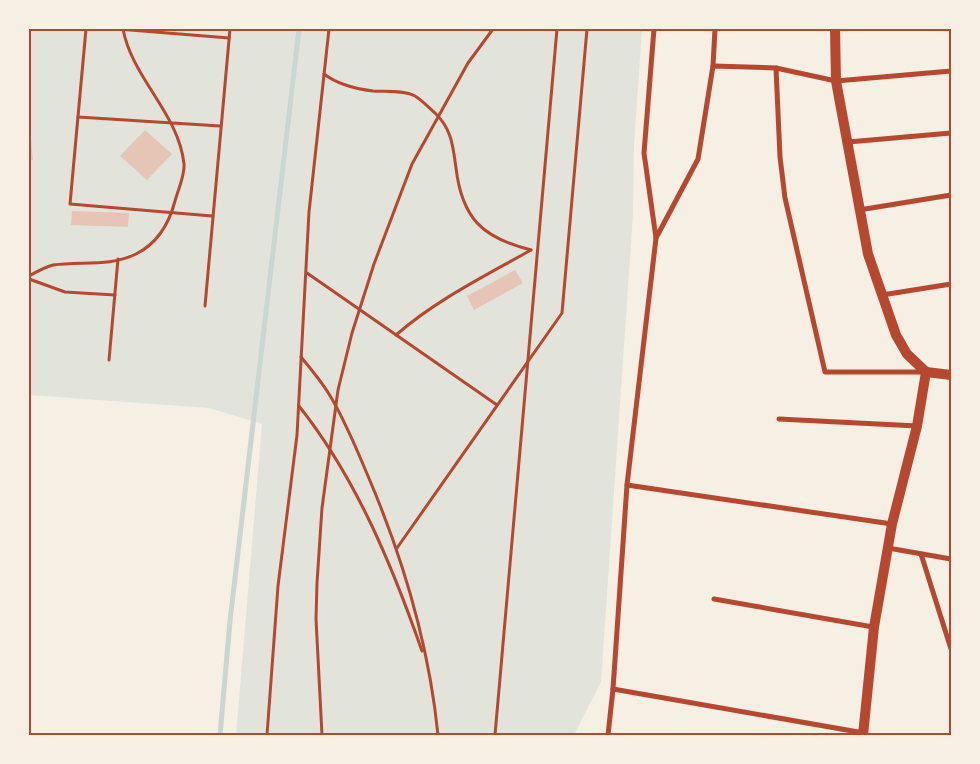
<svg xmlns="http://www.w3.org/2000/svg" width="980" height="764" viewBox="0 0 980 764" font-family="'IBM Plex Sans',sans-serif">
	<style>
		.green { fill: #e2e4dc }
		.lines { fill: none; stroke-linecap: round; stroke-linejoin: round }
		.stream { stroke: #c9d6d2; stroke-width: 5 }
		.building { fill: #e6c5b7 }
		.path { stroke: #b5482f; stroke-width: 3 }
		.minor { stroke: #b5482f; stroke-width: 5 }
		.secondary { stroke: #b5482f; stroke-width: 10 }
		.neatline { fill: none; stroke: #b5482f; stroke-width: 2 }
	</style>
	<rect width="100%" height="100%" fill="#f6efe4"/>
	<polygon class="green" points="29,29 642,29 634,146 633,214 601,682 574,735 236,735 262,424 209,408 29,395"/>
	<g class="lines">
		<polyline class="stream" points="220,735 230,621 299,29"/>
	</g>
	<g class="building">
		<polygon points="145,130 172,154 147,180 120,156"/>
		<polygon points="29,139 31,139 33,160 29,160"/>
		<polygon points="72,211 129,213 128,227 71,225"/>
		<polygon points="515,270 523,283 474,310 467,296"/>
	</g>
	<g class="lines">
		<g class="path">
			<polyline points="86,29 70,204 212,216"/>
			<polyline points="118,29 229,38"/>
			<path d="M324,74C337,84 357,89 373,91C386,92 403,90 415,96C422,100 429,108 435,113C452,129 453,147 456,168C462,219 483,238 531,250"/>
			<polyline points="78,117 220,126"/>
			<polyline points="307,273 497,405"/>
			<path d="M29,276C36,272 45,267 53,265C81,261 110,267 136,254C158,243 169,224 175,201C178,190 185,175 184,164C179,114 132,78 123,29"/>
			<polyline points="29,279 65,292 115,295"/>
			<polyline points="205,306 230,29"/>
			<path d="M396,335C436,300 485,276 531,250"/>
			<path d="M301,357C311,369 321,381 329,394C345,420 356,448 368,476C403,558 429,646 438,735"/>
			<polyline points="109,360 118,259"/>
			<path d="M299,406C356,478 392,565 422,651"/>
			<polyline points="397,548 562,313 587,29"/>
			<polyline points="267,735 278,586 297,435 309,212 329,29"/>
			<polyline points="322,735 316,619 317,583 322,508 338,390 352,333 374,264 412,164 468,63 493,29"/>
			<polyline points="495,735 557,29"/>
		</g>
		<g class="minor">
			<polyline points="713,66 715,29"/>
			<polyline points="776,68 780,157 785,198 825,372 924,372"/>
			<polyline points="848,142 951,133"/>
			<polyline points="859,210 951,195"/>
			<polyline points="656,238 698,159 713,66 776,68 836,81 951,71"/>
			<polyline points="882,295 951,284"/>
			<polyline points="779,419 917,426"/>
			<polyline points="627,485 892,524"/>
			<polyline points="888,548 951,559"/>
			<polyline points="921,554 951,649"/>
			<polyline points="714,599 873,627"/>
			<polyline points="613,689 864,733"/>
			<polyline points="608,735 613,689 627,485 656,238 644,153 654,29"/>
		</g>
		<g class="secondary">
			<polyline points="835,29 836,81 868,254 896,335 907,354 926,372"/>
			<polyline points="926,372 951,375"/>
			<polyline points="863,735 874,627 892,524 917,426 926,372"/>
		</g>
	</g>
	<rect width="980" height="764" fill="none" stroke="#f6efe4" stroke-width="60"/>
	<rect x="30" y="30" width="920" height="704" class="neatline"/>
</svg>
